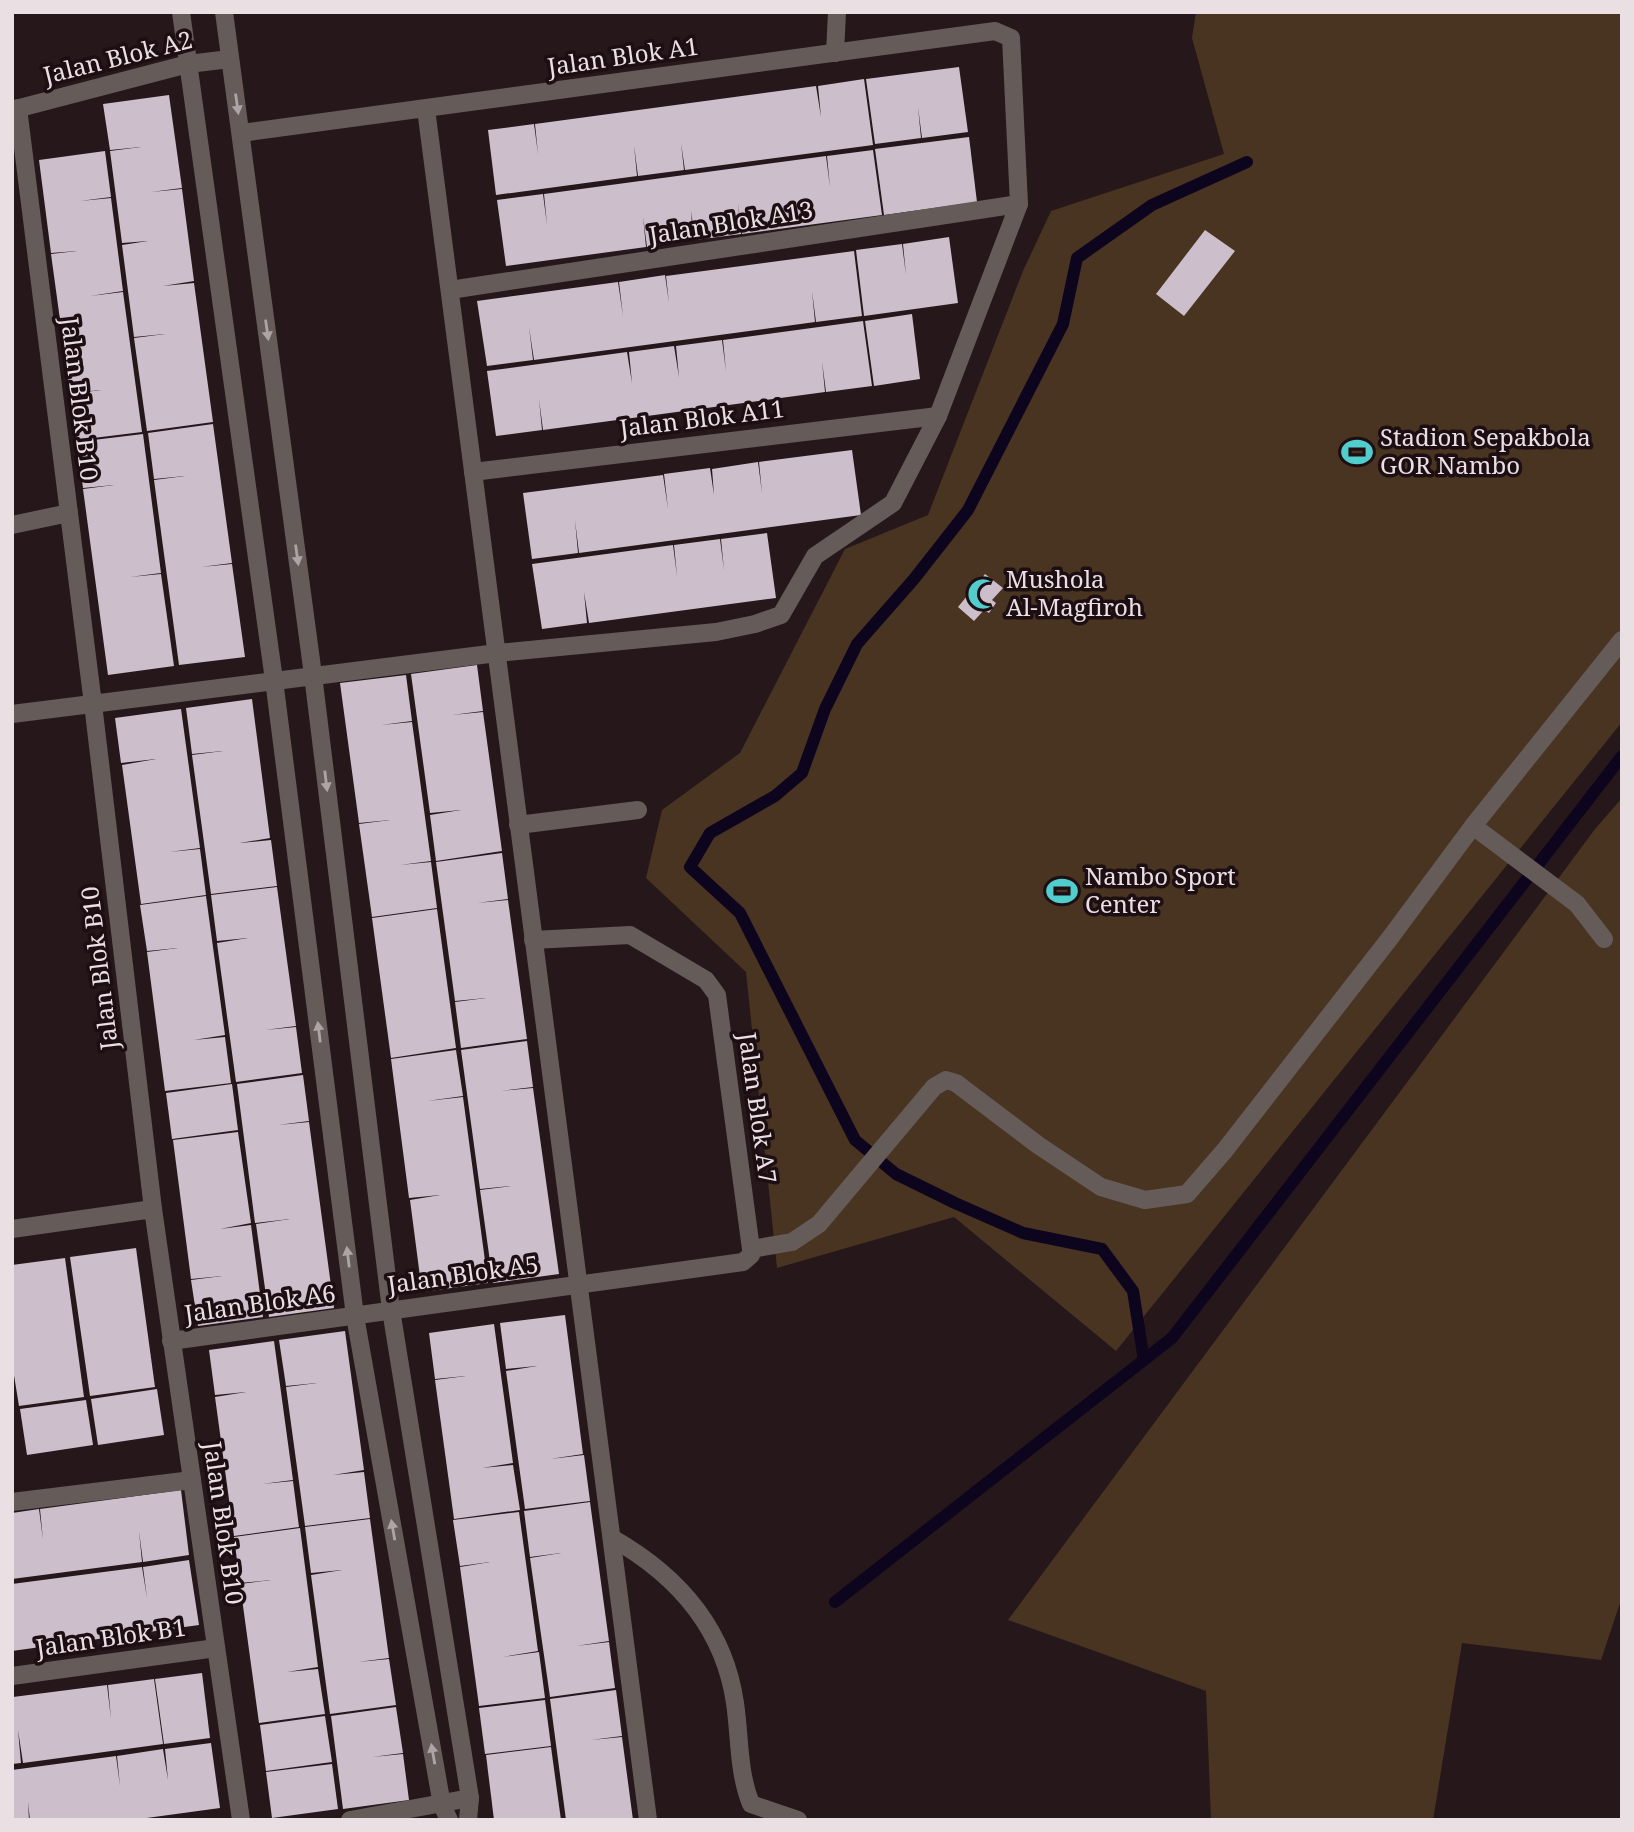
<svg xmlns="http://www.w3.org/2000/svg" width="1634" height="1832" viewBox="0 0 1634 1832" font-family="'Noto Serif',serif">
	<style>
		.green { fill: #483420 }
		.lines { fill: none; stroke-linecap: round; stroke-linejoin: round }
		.stream { stroke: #0d051e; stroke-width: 12 }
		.building { fill: #cdbecc }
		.minor { stroke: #655c5a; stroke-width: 18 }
		.oneway { fill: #aea4a5 }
		.labels { text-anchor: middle; stroke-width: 7; stroke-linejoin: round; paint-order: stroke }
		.street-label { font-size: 24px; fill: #eadfe2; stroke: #1c0e12 }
		.poi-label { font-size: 24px; fill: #eadfe2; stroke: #1c0e12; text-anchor: start }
	</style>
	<rect width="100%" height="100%" fill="#26171b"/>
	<g class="green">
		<polygon points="1196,12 1622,12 1622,722 1116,1351 954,1217 777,1268 746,972 646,878 662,810 740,753 845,549 928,515 1023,271 1051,211 1224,154 1192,38"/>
		<polygon points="1622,798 1622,1597 1601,1660 1462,1643 1433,1820 1211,1820 1206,1691 1008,1620 1595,829"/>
	</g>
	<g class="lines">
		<g class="stream">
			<polyline points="1144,1360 1133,1291 1102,1249 1023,1233 955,1203 896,1174 855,1140 740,913 690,867 710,833 775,796 802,773 825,709 857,644 914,579 968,510 1063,324 1077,258 1152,205 1247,162"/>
			<polyline points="835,1602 1172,1338 1622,756"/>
		</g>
	</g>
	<g class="building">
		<polygon points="959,67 968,132 922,138 918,107 921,138 875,144 866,79"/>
		<polygon points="864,79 873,145 685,170 681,143 684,170 638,176 634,145 637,176 496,195 488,130 534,124 538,154 535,124 816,86 821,117 818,86"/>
		<polygon points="169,95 182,188 151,192 182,189 194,281 163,286 194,283 213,422 147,431 134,338 165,334 134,337 122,245 148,241 122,243 110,151 141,147 110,150 103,104"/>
		<polygon points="969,137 977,202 884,215 875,149"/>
		<polygon points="873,150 882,215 742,234 738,203 741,234 695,240 691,211 693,240 647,247 643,216 646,247 506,266 497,200 543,194 547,225 544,194 826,156 830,187 827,156"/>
		<polygon points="105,151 111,197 80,201 111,198 123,291 90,296 123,292 142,432 77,440 70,394 101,390 70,393 51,254 77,251 51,253 39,160"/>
		<polygon points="1205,230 1235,251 1184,316 1156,294"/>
		<polygon points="949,237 958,303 864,316 856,250 902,244 906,275 903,244"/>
		<polygon points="854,251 862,316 816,322 812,291 815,322 534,360 529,327 533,360 487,366 477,301 618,282 623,316 619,282 665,275 669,303 666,276"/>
		<polygon points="912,314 920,379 874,386 865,321"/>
		<polygon points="863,321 872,386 826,392 822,361 825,392 543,430 539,399 542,430 496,436 487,371 627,352 632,383 629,352 674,346 679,377 676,346 722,340 726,371 723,340"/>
		<polygon points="213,424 232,563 201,567 232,564 245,657 179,665 154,480 185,476 154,479 148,433"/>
		<polygon points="143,434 161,573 130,577 161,574 174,666 108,675 83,489 114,485 83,488 77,442"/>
		<polygon points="852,450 861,515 579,553 575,520 578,553 532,559 523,493 663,475 668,509 664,474 710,468 714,495 712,469 758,462 762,493 759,462"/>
		<polygon points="767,533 776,598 589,623 584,592 587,623 542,629 532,564 673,545 677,576 674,545 720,539 724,570 721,539"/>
		<polygon points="985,574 1003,588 992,600 996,603 989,613 984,610 974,621 958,607"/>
		<polygon points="477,665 483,711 452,715 483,712 502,851 436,861 430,815 461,810 430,813 411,674"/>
		<polygon points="406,675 412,721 381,725 412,722 431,861 400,865 431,862 437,908 372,917 359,824 390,820 359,823 340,683"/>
		<polygon points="252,699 270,838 240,843 271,840 277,886 211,894 192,755 223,751 192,754 186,708"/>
		<polygon points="181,709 200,848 169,852 200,849 206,895 141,904 122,765 156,759 121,763 115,718"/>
		<polygon points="502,853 508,899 477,903 508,900 527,1039 461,1048 455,1002 486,998 455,1001 436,862"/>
		<polygon points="277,887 296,1026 265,1030 296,1027 302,1073 236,1082 217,943 248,938 217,941 211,895"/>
		<polygon points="206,896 225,1035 194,1040 225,1037 231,1083 165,1091 147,952 178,948 147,951 140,905"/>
		<polygon points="437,909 456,1048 391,1058 372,918"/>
		<polygon points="527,1041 533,1087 500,1091 533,1088 559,1274 493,1283 480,1190 511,1186 480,1189 461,1050"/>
		<polygon points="456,1050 463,1096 427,1101 463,1097 488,1283 422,1292 410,1200 440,1195 409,1198 391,1059"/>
		<polygon points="303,1075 309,1121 278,1125 309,1122 334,1308 269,1317 256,1224 290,1219 255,1223 237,1084"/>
		<polygon points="232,1084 238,1130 172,1139 166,1093"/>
		<polygon points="238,1132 251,1223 220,1229 251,1225 263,1317 198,1326 191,1280 222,1276 191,1279 173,1140"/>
		<polygon points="136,1248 155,1387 90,1396 70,1257"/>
		<polygon points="65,1258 84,1397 19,1406 12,1363 12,1265"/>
		<polygon points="565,1315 583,1454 550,1459 584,1455 590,1501 525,1509 506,1371 537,1366 506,1369 500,1323"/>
		<polygon points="494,1324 513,1463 482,1468 513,1465 520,1510 454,1519 435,1380 466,1376 435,1379 429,1333"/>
		<polygon points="345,1331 364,1470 333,1475 364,1472 370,1518 305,1526 286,1387 317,1383 286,1386 279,1340"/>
		<polygon points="274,1341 293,1480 262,1484 293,1481 299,1527 234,1536 215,1397 246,1392 215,1395 209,1350"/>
		<polygon points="157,1389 164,1435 98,1445 91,1399"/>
		<polygon points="86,1400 93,1445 27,1455 20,1409"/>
		<polygon points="181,1490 189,1555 143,1562 139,1531 142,1562 12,1579 12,1513 39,1509 43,1540 40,1509"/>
		<polygon points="590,1502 609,1641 576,1646 609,1642 615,1688 550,1697 530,1558 561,1553 530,1557 524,1511"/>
		<polygon points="519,1512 538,1651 502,1657 539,1652 545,1698 479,1706 460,1567 490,1562 460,1566 453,1520"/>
		<polygon points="370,1519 389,1658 358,1662 389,1659 396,1705 330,1714 311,1575 342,1570 311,1573 305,1527"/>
		<polygon points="300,1528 318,1667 287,1672 318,1669 325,1714 259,1723 240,1584 271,1580 240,1583 234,1537"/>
		<polygon points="189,1560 199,1625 12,1651 12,1584 142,1567 147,1598 143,1567"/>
		<polygon points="202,1673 210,1738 164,1744 155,1679"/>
		<polygon points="154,1679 163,1744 23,1763 18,1730 21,1763 12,1764 13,1697 107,1685 111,1719 108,1685"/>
		<polygon points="616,1690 622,1736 591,1740 622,1737 633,1820 566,1820 550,1699"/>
		<polygon points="545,1700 551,1746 485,1754 479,1708"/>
		<polygon points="396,1707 403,1753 372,1757 403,1754 409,1800 343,1809 331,1716"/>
		<polygon points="325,1716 332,1762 266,1771 260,1725"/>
		<polygon points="211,1743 220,1808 132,1820 30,1820 28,1802 29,1820 12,1820 12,1770 116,1756 120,1786 117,1756 163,1749 168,1780 165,1749"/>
		<polygon points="551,1747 561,1820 494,1820 486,1755"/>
		<polygon points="332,1764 338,1809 272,1818 266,1772"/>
	</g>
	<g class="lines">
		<g class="minor">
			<polyline points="181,12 274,680 355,1316 442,1805 449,1820"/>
			<polyline points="224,12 313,675 391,1310 470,1798 468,1820"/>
			<polyline points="835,53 837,12"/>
			<polyline points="18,108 93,704 153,1209 241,1820"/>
			<polyline points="426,109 648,1820"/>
			<polyline points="12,110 188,64 230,59"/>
			<polyline points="450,290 1019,204"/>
			<polyline points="473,472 938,416"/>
			<polyline points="12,525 69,513"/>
			<polyline points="12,714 497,653 716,632 755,624 781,615 815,556 893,503 938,416 1019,204 1011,38 995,31 241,133"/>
			<polyline points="518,825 638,810"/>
			<polyline points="1473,826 1577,904 1604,939"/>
			<polyline points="12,1229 153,1209"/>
			<polyline points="751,1249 792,1242 819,1224 934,1087 946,1080 956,1083 1038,1145 1101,1187 1145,1200 1187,1194 1225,1150 1390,938 1473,826 1622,640"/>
			<polyline points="171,1341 743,1262 751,1255 751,1249 717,995 706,980 630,935 533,940"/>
			<polyline points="12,1502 192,1480"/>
			<path d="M612,1538C677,1575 724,1627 735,1703C740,1737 738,1772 751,1804L798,1820"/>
			<polyline points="12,1676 216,1648"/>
			<polyline points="350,1820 470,1798"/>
		</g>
	</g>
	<defs><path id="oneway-solid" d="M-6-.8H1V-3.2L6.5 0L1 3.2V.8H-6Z" transform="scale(1.75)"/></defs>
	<g class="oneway">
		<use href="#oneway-solid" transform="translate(237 104) rotate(82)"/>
		<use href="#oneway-solid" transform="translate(267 330) rotate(82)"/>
		<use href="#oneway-solid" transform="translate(297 555) rotate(82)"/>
		<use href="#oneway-solid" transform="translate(326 781) rotate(83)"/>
		<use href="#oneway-solid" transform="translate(319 1032) rotate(-97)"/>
		<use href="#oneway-solid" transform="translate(348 1257) rotate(-97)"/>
		<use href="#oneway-solid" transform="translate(393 1530) rotate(-100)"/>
		<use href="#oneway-solid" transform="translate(433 1754) rotate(-100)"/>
	</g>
	<defs>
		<symbol id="stadium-bare" viewBox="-9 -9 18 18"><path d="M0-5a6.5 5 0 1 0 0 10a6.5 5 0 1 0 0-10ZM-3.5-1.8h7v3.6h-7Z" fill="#52cdce" stroke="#1c0e12" stroke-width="2.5" paint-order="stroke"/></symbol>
		<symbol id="mosque-bare" viewBox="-9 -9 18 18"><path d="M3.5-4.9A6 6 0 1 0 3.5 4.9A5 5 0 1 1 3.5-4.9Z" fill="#52cdce" stroke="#1c0e12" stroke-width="2.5" paint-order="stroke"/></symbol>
	</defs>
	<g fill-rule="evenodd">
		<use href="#stadium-bare" x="1335" y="430" width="44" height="44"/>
		<use href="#mosque-bare" x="961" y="572" width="44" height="44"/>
		<use href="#stadium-bare" x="1040" y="869" width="44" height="44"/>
	</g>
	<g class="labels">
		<g class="street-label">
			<text transform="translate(623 57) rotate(-8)" y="8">Jalan Blok A1</text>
			<text transform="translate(118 58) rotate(-14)" y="8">Jalan Blok A2</text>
			<text transform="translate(731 223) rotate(-9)" y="8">Jalan Blok A13</text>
			<text transform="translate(79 399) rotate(83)" y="8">Jalan Blok B10</text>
			<text transform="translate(702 419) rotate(-7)" y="8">Jalan Blok A11</text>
			<text transform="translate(100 968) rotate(-97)" y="8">Jalan Blok B10</text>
			<text transform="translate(757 1108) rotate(82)" y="8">Jalan Blok A7</text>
			<text transform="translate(463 1275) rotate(-8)" y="8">Jalan Blok A5</text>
			<text transform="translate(260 1304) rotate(-8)" y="8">Jalan Blok A6</text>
			<text transform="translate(223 1523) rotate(82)" y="8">Jalan Blok B10</text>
			<text transform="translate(111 1638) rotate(-8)" y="8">Jalan Blok B1</text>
		</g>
		<g class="poi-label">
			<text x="1380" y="446">Stadion Sepakbola<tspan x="1380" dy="28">GOR Nambo</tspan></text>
			<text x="1006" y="588">Mushola<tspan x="1006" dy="28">Al-Magfiroh</tspan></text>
			<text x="1085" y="885">Nambo Sport<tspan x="1085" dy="28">Center</tspan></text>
		</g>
	</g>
	<rect width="1634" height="1832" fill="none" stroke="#eadfe2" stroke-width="28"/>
</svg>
